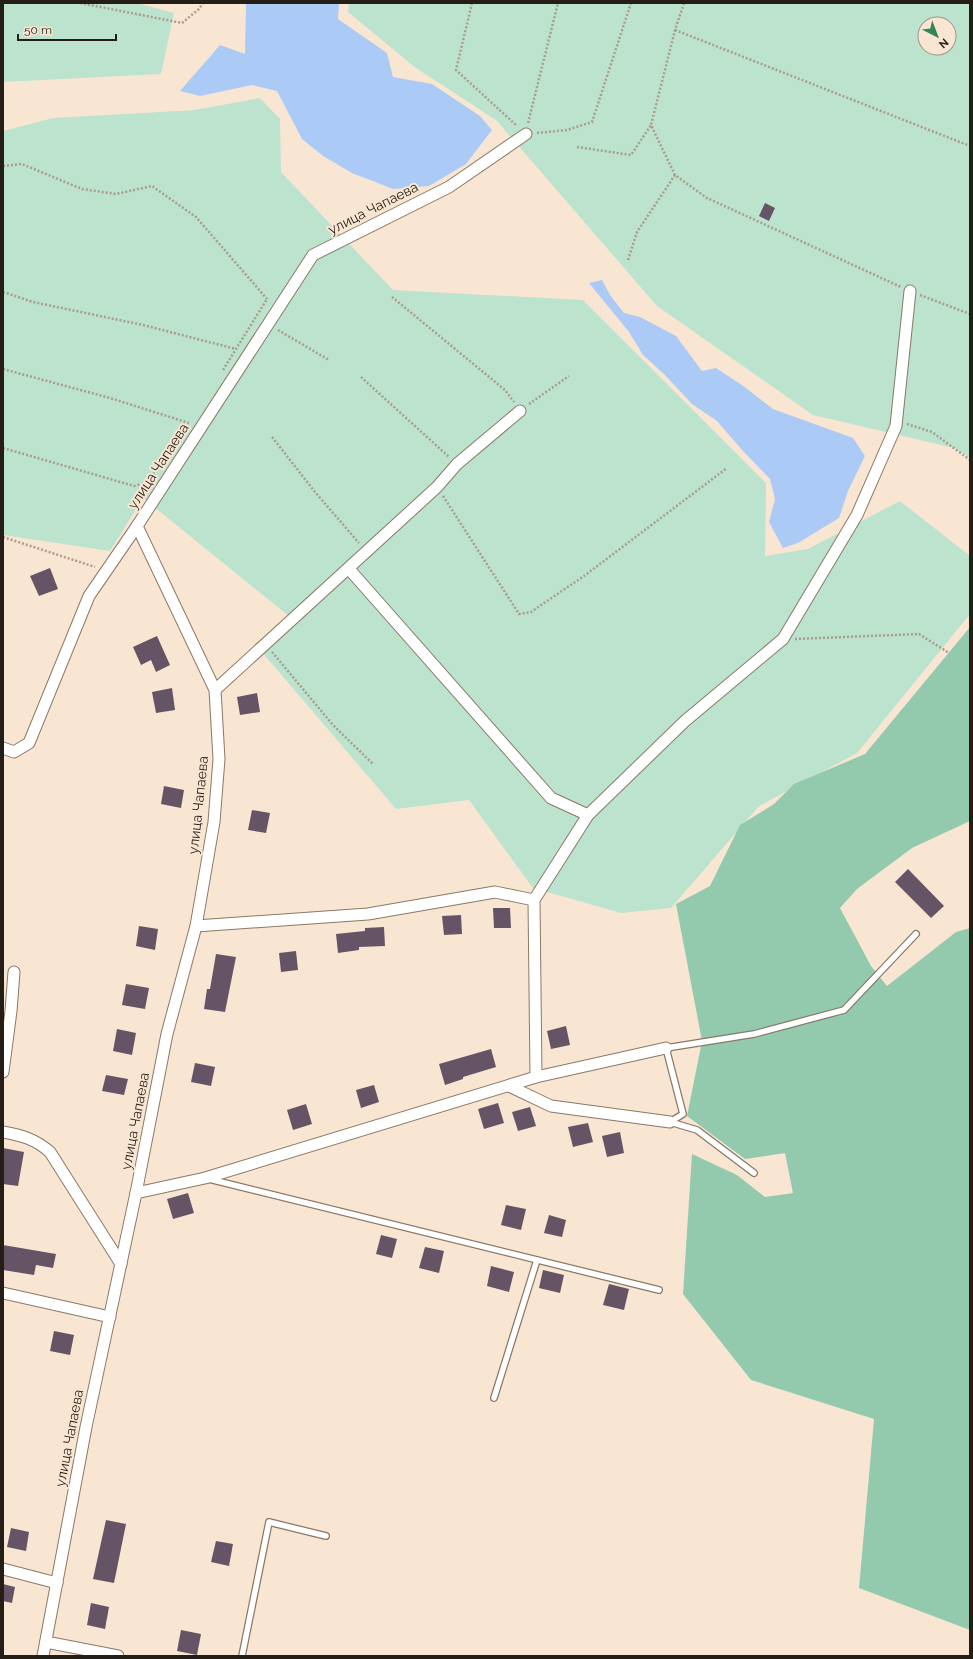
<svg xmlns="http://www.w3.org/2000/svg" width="973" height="1659" viewBox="0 0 973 1659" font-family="Raleway,sans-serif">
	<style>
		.green { fill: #bce3ce; fill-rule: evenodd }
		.forest { fill: #93caae }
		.water { fill: #abcbf6 }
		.building { fill: #655465 }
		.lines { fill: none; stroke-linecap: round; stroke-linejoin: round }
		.lane-casing { stroke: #8a7967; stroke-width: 8 }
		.street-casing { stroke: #8a7967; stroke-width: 13 }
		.path { stroke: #ab9c8d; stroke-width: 2.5; stroke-dasharray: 2 2; stroke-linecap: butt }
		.lane { stroke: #fff; stroke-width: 5.5 }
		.street { stroke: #fff; stroke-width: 11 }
		.labels { text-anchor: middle; stroke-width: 4; stroke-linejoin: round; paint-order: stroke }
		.street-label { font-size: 14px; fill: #251e17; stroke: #f9e6d2 }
	</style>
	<rect width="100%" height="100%" fill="#f9e6d2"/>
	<g class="green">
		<polygon points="3,3 137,3 174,13 161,74 3,82"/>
		<path d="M349,3H970V458L954,448L813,415L657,306L496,120L416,68L348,12ZM925,24H949V48H925Z"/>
		<polygon points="260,98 280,119 281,172 393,290 583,300 766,483 765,556 808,549 900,501 970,556 970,614 857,753 759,806 671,908 621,913 533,888 469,800 396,809 255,644 290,617 143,498 110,551 3,535 3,131 53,118 195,110"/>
	</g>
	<polygon class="forest" points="970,627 970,821 912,848 857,889 840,908 871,966 887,986 956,932 970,928 970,1630 859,1588 874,1419 751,1380 683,1294 692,1154 737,1175 765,1197 793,1193 785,1153 745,1159 687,1116 702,1041 676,904 710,886 740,825 774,804 794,784 865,754"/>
	<g class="water">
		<polygon points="246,3 339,3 338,19 387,53 393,77 432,84 480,116 492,130 466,164 429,186 393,189 352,173 323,156 302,139 277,91 252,85 200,96 180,91 220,45 245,54"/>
		<polygon points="602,280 610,295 624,313 640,317 676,336 702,371 716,368 742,385 773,409 853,438 865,456 848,491 839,518 798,543 783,548 769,522 775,499 770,479 743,451 717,421 692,404 665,375 643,355 629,332 589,283"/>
	</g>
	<g class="building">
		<polygon points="765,203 775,208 769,221 759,216"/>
		<polygon points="50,568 58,589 39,596 30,576"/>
		<polygon points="157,636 170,665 156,672 151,660 141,665 133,647"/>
		<polygon points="172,688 175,710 156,713 152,692"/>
		<polygon points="257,693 260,712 240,715 237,697"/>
		<polygon points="164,786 184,790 181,808 161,804"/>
		<polygon points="252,810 270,813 266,833 248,830"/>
		<polygon points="908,869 944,906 931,918 895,882"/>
		<polygon points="493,908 510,908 511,928 494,928"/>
		<polygon points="461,915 462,934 444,935 442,916"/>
		<polygon points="139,926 158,929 155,950 136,946"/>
		<polygon points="384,927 385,946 359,947 359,950 338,953 336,934 365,931 365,928"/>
		<polygon points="296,951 298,970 281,972 279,953"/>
		<polygon points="216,954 236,957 225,1012 204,1009 207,989 210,989"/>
		<polygon points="126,984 149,988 145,1009 122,1005"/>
		<polygon points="566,1026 570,1045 551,1049 547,1031"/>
		<polygon points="117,1029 136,1033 132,1055 113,1051"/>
		<polygon points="491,1049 496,1067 463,1077 463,1079 445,1085 439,1064"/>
		<polygon points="195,1063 215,1067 211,1086 191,1082"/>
		<polygon points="106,1075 128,1079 124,1095 102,1091"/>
		<polygon points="374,1085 379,1102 361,1108 356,1090"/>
		<polygon points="498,1103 504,1123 484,1129 478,1109"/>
		<polygon points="306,1104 312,1124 293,1130 287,1110"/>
		<polygon points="530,1107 536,1126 518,1131 512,1112"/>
		<polygon points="588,1123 593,1142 573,1147 568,1127"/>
		<polygon points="620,1132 624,1153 607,1157 602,1136"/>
		<polygon points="3,1148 24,1152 18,1186 3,1184"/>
		<polygon points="188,1193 194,1213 173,1219 167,1199"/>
		<polygon points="506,1205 526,1209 521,1230 501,1225"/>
		<polygon points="549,1215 566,1220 562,1237 544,1233"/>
		<polygon points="381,1235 397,1239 392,1258 376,1254"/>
		<polygon points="3,1245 56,1254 53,1268 36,1265 34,1275 3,1270"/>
		<polygon points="425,1247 444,1251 439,1273 419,1268"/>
		<polygon points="491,1266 514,1272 509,1292 487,1286"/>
		<polygon points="543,1270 564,1275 560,1293 539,1288"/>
		<polygon points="609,1284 629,1289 624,1310 603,1305"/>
		<polygon points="54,1331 74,1335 70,1355 50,1351"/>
		<polygon points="106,1520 126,1524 114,1583 93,1579"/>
		<polygon points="11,1528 29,1532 26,1551 7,1547"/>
		<polygon points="216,1541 233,1544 229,1566 211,1562"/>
		<polygon points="3,1584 15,1587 12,1603 3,1601"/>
		<polygon points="91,1603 109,1607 105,1629 87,1625"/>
		<polygon points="181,1630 201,1634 197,1655 177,1651"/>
	</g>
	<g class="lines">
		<defs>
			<g id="lane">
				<polyline points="670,1122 683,1114 666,1048 754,1034 844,1010 916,934"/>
				<polyline points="670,1122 697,1130 754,1173"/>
				<polyline points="209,1179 659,1290"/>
				<polyline points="494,1398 537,1260"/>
				<polyline points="242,1656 269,1522 326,1536"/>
			</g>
			<g id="street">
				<polyline points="349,569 551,798 588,815"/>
				<polyline points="215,690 437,487 457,464 520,411"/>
				<polyline points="3,748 14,752 29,743 89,596 137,526 313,255 449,187 526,134"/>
				<polyline points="196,926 368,914 495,892 534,900"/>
				<polyline points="3,1072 11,1011 14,972"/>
				<polyline points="536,1077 534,900 588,815 685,721 783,639 857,515 896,426 910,291"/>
				<polyline points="509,1086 551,1106 670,1122"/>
				<path d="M3,1132C21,1135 35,1139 50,1152L121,1264"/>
				<polyline points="136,1193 205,1178 536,1077 666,1048"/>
				<polyline points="3,1293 110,1317"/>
				<polyline points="3,1569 57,1583"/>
				<polyline points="46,1642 118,1656"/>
				<polyline points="43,1656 86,1427 136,1193 167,1034 196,926 214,822 219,759 215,690 137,526"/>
			</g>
		</defs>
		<use href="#lane" class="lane-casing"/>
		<use href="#street" class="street-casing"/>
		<g class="path">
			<polyline points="80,3 182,23 199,9 203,3"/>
			<polyline points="472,3 456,70 517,126"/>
			<polyline points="684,3 675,30 651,125 675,175 707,198 901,287"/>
			<polyline points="381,4 381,3"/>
			<polyline points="675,30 970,146"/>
			<polyline points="528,123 558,3"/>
			<polyline points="537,133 567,130 592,122 631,3"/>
			<polyline points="577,147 631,155 651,125"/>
			<polyline points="3,166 22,164 82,189 116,194 152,186 196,217 267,299"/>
			<polyline points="628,260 637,232 675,175"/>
			<polyline points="3,292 33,302 143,325 236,349"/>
			<polyline points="920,295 970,314"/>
			<polyline points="392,297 505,390 514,402"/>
			<polyline points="278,330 329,360"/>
			<polyline points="3,369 110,398 189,423"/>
			<polyline points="223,370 267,299"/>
			<polyline points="361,377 449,457"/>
			<polyline points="529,404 569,376"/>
			<polyline points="907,424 932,432 970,460"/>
			<polyline points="272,437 315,492 359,543"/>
			<polyline points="3,448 134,486 146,483 161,465"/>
			<polyline points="443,496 519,614 531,612 584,576 727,468"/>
			<polyline points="3,537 95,567"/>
			<polyline points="795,639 919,634 949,653"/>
			<polyline points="272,652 333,725 373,764"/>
		</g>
		<use href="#lane" class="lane"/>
		<use href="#street" class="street"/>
	</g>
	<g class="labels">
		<g class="street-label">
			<text transform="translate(373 208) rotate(-27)" y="5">улица Чапаева</text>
			<text transform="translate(158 466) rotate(-57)" y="5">улица Чапаева</text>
			<text transform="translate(198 805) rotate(-84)" y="5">улица Чапаева</text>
			<text transform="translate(135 1121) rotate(-79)" y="5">улица Чапаева</text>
			<text transform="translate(69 1438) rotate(-79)" y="5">улица Чапаева</text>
		</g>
	</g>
	<rect width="973" height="1659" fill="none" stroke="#251e17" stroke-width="8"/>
	<g transform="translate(937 36) rotate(138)"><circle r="19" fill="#f9e6d2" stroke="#a49687"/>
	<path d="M0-3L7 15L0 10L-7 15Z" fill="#338456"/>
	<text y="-6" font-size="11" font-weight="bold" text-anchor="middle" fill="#251e17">N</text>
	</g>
	<path d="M18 34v6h98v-6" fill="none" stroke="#251e17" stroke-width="2"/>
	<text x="24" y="34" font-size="12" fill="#251e17" stroke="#f9e6d2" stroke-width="3" paint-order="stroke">50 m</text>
</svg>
